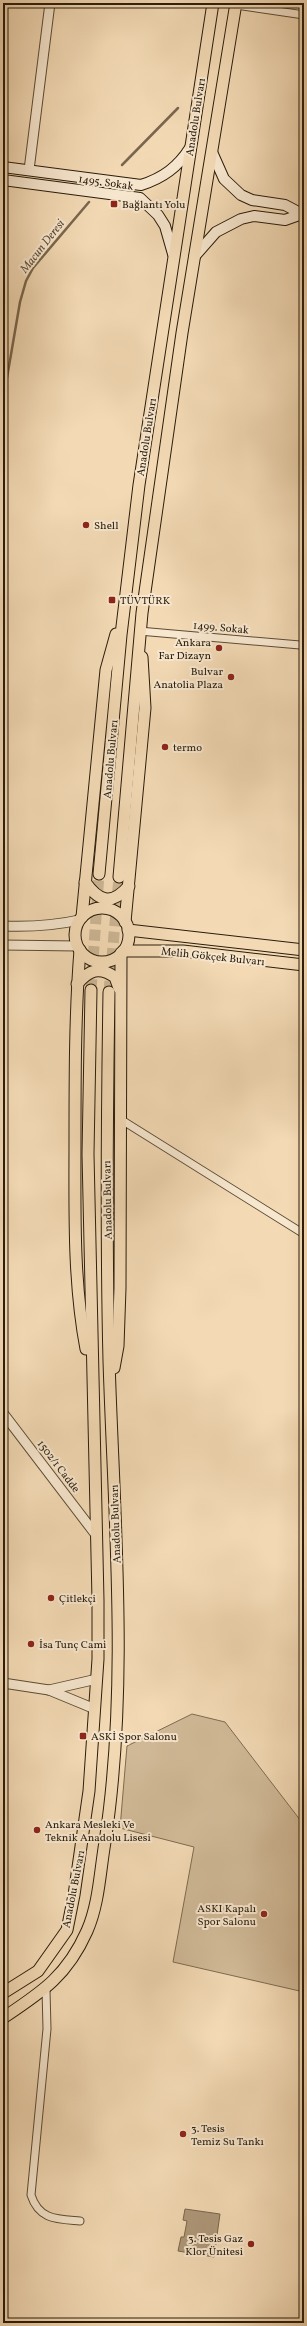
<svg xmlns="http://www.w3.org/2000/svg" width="307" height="2326" viewBox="0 0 307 2326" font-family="Vollkorn,serif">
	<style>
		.green { fill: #d1ba98; stroke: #7e6b52 }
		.water { fill: #af997b; stroke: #7a674e }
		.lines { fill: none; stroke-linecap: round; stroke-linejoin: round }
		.stream { stroke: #7a674e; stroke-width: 2.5 }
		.primary-tunnel { stroke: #cbb493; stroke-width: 11; stroke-dasharray: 11 5.5; stroke-linecap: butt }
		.minor-casing { stroke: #5c4c36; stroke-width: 9 }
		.tertiary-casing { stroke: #5c4c36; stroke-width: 11 }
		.secondary-casing { stroke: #2a1c0b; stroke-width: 12 }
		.primary-casing { stroke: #2a1c0b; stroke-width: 13 }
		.minor { stroke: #f7e7cf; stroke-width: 7 }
		.tertiary { stroke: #f7e7cf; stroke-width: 9 }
		.secondary { stroke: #f7e7cf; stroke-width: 10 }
		.primary { stroke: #f3dab5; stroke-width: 11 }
		.poi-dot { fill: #8f2418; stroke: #f7e7cf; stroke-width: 1.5 }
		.labels { text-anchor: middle; stroke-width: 4; stroke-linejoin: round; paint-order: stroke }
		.street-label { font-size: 11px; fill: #2a1c0b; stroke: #f7e7cf }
		.poi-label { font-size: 11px; fill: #2a1c0b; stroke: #f7e7cf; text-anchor: start }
		.water-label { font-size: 12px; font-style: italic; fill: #5f4e38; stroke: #f7e7cf }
	</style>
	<rect width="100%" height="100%" fill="#f3dab5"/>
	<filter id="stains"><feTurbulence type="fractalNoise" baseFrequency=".005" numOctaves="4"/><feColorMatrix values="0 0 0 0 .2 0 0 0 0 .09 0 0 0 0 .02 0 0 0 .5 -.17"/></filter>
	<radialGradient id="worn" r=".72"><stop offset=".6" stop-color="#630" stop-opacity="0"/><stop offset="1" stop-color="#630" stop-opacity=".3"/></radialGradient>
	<polygon class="green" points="192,1714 225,1722 304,1825 304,1992 173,1962 194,1847 120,1828 127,1746"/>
	<polygon class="water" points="185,2209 220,2214 214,2257 178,2251 181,2237 184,2237 187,2221 183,2220"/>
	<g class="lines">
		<g class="stream">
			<polyline points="122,165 178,108"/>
			<polyline points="3,401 20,302 26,281 33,268 89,202"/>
		</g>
		<g class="primary-tunnel">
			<polyline points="91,990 99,874"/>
			<polyline points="109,992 119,877"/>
		</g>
		<defs>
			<g id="minor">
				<polyline points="236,5 304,15"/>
				<polyline points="139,631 300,645"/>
				<polyline points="120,1119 304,1234"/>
				<path d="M46,1990L47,2029L31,2195C39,2220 57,2219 80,2221"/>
			</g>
			<g id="tertiary">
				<polyline points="29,170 50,3"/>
				<path d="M3,926C30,927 53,926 79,920"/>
				<polyline points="3,945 77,946"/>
				<polyline points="3,1413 96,1535"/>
				<polyline points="3,1683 49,1690 95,1709"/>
				<polyline points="49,1690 97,1679"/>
			</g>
			<g id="secondary">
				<polyline points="212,152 224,179 241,195 252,200 285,205 304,215"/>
				<path d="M3,167L141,185C163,178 178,167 190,148"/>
				<polyline points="3,180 140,198 158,215 165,226 173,254"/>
				<polyline points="194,257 216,232 241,219 254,216 285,220 302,214"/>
			</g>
			<g id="primary">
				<polyline points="99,874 121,635 139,485 213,3"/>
				<polyline points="119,877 142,613 182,333 236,3"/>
				<path d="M85,882C100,903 112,905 129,886"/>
				<circle cx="102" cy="935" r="27"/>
				<polyline points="82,917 106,670 116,634"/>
				<polyline points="125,922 145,708 142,657"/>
				<polyline points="128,930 304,950"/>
				<path d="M80,950C75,1013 75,1077 75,1141C75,1210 73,1281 86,1349"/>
				<polyline points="123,951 183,951 304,965"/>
				<path d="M77,984C89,970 99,966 115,977L119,988"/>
				<polyline points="114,1368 118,1346 120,1288 121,953"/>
				<polyline points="3,1993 38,1971 67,1930 74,1895 89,1791 98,1659 98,1600 88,1154 91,990"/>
				<path d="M3,2018C42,1992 67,1976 87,1931C99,1904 100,1871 105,1842C129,1684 114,1521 109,1361C106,1238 107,1115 109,992"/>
			</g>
		</defs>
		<use href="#minor" class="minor-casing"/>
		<use href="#tertiary" class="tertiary-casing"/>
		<use href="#secondary" class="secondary-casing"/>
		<use href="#primary" class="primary-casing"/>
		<use href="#minor" class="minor"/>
		<use href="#tertiary" class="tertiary"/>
		<use href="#secondary" class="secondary"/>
		<use href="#primary" class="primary"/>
	</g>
	<g class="poi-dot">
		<rect x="110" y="200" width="8" height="8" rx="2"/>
		<circle cx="86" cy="525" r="4"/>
		<rect x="108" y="596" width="8" height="8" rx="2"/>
		<circle cx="219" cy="648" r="4"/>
		<circle cx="231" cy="677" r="4"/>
		<circle cx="165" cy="747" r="4"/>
		<circle cx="51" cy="1598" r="4"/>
		<circle cx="31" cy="1644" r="4"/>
		<rect x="79" y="1732" width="8" height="8" rx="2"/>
		<circle cx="37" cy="1830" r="4"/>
		<circle cx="264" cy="1914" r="4"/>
		<circle cx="183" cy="2134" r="4"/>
		<circle cx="251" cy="2244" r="4"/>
	</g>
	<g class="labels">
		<g class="street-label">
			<text transform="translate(195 117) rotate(-81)" y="4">Anadolu Bulvarı</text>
			<text transform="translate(106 182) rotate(8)" y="4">1495. Sokak</text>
			<text transform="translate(146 437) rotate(-81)" y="4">Anadolu Bulvarı</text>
			<text transform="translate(221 627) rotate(5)" y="4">1499. Sokak</text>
			<text transform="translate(110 759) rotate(-85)" y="4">Anadolu Bulvarı</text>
			<text transform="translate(213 956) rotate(6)" y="4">Melih Gökçek Bulvarı</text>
			<text transform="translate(107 1200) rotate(-91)" y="4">Anadolu Bulvarı</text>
			<text transform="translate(59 1466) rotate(53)" y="4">1502/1 Cadde</text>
			<text transform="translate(115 1524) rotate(-92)" y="4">Anadolu Bulvarı</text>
			<text transform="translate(73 1889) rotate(-79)" y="4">Anadolu Bulvarı</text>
		</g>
		<g class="poi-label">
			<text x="122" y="208">Bağlantı Yolu</text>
			<text x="94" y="529">Shell</text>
			<text x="120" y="604">TÜVTÜRK</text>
			<text x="211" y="646" text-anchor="end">Ankara<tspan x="211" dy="13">Far Dizayn</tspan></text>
			<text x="223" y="675" text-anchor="end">Bulvar<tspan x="223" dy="13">Anatolia Plaza</tspan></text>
			<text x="173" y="751">termo</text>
			<text x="59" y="1602">Çitlekçi</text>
			<text x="39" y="1648">İsa Tunç Cami</text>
			<text x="91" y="1740">ASKİ Spor Salonu</text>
			<text x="45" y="1828">Ankara Mesleki Ve<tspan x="45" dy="13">Teknik Anadolu Lisesi</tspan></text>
			<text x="256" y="1912" text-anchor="end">ASKI Kapalı<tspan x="256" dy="13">Spor Salonu</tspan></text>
			<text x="191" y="2132">3. Tesis<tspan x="191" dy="13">Temiz Su Tankı</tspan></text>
			<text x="243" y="2242" text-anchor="end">3. Tesis Gaz<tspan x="243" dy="13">Klor Ünitesi</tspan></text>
		</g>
		<g class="water-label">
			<text transform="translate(42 246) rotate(-52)" y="4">Macun Deresi</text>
		</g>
	</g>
	<rect width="307" height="2326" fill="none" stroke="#f3dab5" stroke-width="16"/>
	<rect x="4" y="4" width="299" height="2318" fill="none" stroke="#2a1c0b" stroke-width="2"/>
	<rect x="8" y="8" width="291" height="2310" fill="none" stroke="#2a1c0b"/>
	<rect width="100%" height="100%" filter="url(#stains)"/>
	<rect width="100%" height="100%" fill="url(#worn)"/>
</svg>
